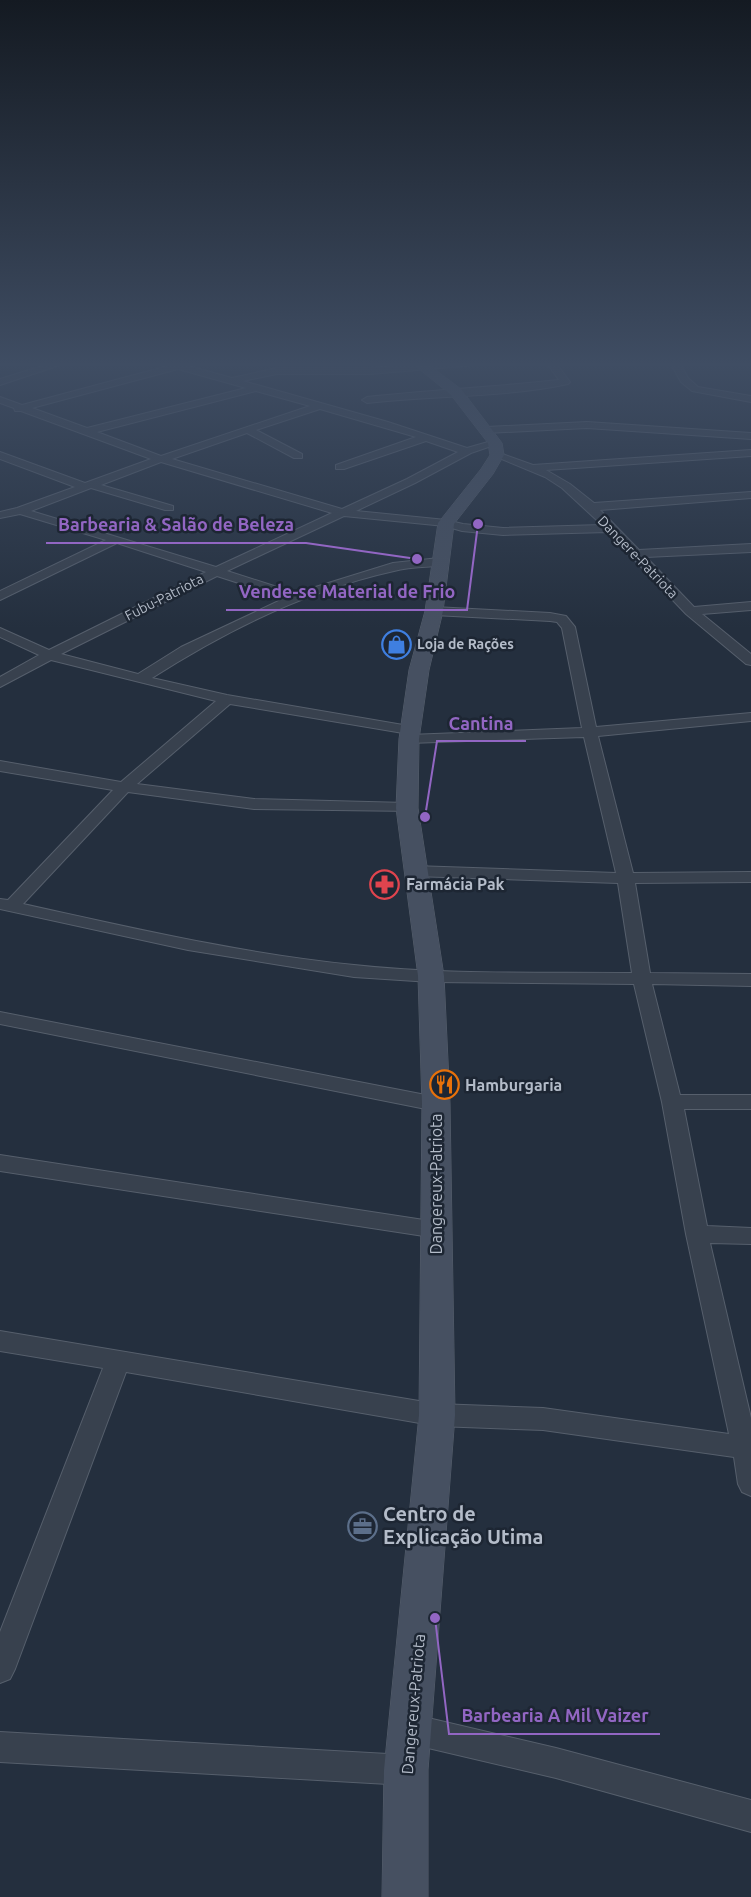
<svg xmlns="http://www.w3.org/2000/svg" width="751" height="1897" viewBox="0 0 751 1897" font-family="Ubuntu,sans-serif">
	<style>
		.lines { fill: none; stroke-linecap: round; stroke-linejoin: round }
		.street-casing { stroke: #565f6c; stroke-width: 2 }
		.secondary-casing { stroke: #565f6c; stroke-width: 1 }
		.street { fill: #38414e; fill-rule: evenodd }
		.secondary { fill: #465061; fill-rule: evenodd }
		.labels { text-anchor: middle; stroke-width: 5; stroke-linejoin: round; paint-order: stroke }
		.far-street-label { font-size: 14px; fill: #b4bcc9; stroke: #1d2633 }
		.far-poi-label { font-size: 14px; font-weight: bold; fill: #b4bcc9; stroke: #1d2633; text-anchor: start }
		.poi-label { font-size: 16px; font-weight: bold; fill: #b4bcc9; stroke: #1d2633; text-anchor: start }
		.street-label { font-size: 16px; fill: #b4bcc9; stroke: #1d2633 }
		.near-poi-label { font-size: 20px; font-weight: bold; fill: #b4bcc9; stroke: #1d2633; text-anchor: start }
		.leader { fill: none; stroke: #9266c3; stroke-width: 2 }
		.callout-dot { fill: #9266c3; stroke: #1d2633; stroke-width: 2 }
		.callout-label { font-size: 18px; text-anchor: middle; font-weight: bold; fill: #9266c3; stroke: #1d2633; stroke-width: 5; stroke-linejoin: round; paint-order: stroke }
	</style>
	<rect width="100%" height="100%" fill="#242f3e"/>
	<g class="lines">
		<defs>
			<g id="street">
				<polygon points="55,362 69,362 0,385 0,379"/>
				<path d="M159,362H174L232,378L277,368H370L440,362H479L475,365L370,374H277L243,381L388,422L467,448L495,440L500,443L471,453L415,483L356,511L446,520L463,524L503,528L602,525L562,488L545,477L492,455L497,452L533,465L751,450V456L546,470L570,484L594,503L751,492V498L600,510L639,550L751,544V552L646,557L694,607L751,602V610L702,614L751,654V665L746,664L686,614L608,532L503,535L462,531L445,526L344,516L227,571L296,593L393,563L439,558L445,562L439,566C424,567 408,567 394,571C308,590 225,631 152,678L227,695L409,726L414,727L416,730L414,733L409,734L230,704L137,784L254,799L407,803L413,805L415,808L413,811L254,809L128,792L23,904C133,928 243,954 354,965C446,975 540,972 632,973L618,883L414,876L406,871L414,866L616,873L584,737L409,743L402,739L409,735L582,728L562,628L557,622L550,621L434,615L428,611L434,607L550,613L566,616L575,627L596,727L751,713V721L598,736L633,873L751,872V882L635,883L650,973L751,974V986L652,984L680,1095H751V1109H684L707,1226L751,1228V1244L710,1243L751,1418V1496L742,1492L738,1484L734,1457L543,1430L437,1426L126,1372L15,1669L10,1679L0,1683V1632L103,1368L0,1351V1331L437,1404L543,1408L729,1434L686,1234L662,1102L634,984L431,982L354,977L188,950L0,909V899L8,900L113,790L0,771V761L121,782L216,701L51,660L0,687V677L39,655L0,637V628L49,650L206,572L117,543L0,600V591L106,540L20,514L0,518V512L17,508L75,487L0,459V452L85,483L151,459L21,411H15L14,408L0,403V397L22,405L168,366ZM178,369L246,388L87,428L32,408ZM256,391L310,406L161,456L97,432ZM320,409L416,437L336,465V469H344L426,441L458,452L407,479L342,509L172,459L247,433L294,458H302V454L256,430ZM161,462L332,513L216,567L31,511L91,488L165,510H173V506L101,485ZM217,576L285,598L181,647L138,674L61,654Z"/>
				<path d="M546,362H555L570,382L568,384C503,398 434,395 367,403L362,400L367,397C431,390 495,387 559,380Z"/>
				<polygon points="670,362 679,362 688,378 698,387 751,396 751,402 692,391 681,382"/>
				<polygon points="587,422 751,433 751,439 587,428 487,433 482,430 487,427"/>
				<polygon points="0,1012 436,1097 443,1099 446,1104 443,1109 436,1111 0,1024"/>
				<polygon points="0,1155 437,1222 445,1224 448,1230 445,1236 437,1238 0,1171"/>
				<polygon points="411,1714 556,1748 751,1800 751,1832 556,1778 411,1744 400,1740 396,1729 400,1718"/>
				<polygon points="0,1732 406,1755 417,1759 421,1770 417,1781 406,1785 0,1762"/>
			</g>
			<polygon id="secondary" points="411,362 425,362 461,389 502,443 504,455 493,474 454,524 443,611 429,670 419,739 418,808 444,976 450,1104 455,1415 428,1770 428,1897 382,1897 384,1770 419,1415 422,1104 418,976 396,808 399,739 409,670 425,611 438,523 481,469 490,455 488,443 451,395"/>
		</defs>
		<use href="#street" class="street-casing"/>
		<use href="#secondary" class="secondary-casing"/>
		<use href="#street" class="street"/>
		<use href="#secondary" class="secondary"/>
	</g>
	<linearGradient id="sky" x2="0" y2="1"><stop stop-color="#141a22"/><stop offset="0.58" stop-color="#3f4d63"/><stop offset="1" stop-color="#3f4d63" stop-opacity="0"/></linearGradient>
	<rect width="751" height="628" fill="url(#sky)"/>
	<defs>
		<symbol id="shop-ring" viewBox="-11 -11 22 22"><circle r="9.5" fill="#1d2633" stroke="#3f7fe0" stroke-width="1.5"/><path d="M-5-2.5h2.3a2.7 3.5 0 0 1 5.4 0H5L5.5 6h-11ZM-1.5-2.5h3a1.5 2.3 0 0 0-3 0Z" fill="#3f7fe0"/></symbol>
		<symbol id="pharmacy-ring" viewBox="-11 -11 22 22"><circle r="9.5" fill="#1d2633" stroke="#e0444e" stroke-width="1.5"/><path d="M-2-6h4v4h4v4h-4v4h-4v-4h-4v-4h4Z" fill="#e0444e"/></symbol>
		<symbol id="restaurant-ring" viewBox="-11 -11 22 22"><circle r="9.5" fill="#1d2633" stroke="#e8710a" stroke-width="1.5"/><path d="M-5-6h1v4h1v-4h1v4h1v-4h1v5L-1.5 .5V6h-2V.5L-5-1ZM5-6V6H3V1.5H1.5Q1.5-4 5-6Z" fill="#e8710a"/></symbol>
		<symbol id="office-ring" viewBox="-11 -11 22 22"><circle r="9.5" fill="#1d2633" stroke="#5c6f8a" stroke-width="1.5"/><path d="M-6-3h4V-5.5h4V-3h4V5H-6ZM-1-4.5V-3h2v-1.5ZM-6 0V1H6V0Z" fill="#5c6f8a"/></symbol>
	</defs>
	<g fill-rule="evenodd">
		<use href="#shop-ring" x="380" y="628" width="33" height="33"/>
		<use href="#pharmacy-ring" x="368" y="868" width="33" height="33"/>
		<use href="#restaurant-ring" x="428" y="1068" width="33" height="33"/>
		<use href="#office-ring" x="346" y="1510" width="33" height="33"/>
	</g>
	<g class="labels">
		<g class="far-street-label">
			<text transform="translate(638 557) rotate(46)" y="5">Dangere-Patriota</text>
			<text transform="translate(164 597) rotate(-27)" y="5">Fubu-Patriota</text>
		</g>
		<g class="far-poi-label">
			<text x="417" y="649">Loja de Rações</text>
		</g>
		<g class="poi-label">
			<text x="406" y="890">Farmácia Pak</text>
			<text x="465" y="1091">Hamburgaria</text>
		</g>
		<g class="street-label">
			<text transform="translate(436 1184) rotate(-90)" y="6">Dangereux-Patriota</text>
			<text transform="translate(413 1704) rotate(-85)" y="6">Dangereux-Patriota</text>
		</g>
		<g class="near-poi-label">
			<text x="383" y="1521">Centro de<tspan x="383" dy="23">Explicação Utima</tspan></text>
		</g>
	</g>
	<path class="leader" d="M417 559L306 543H46M478 524L467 610H226M425 817L437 741H526M435 1618L449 1734H660"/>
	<g class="callout-dot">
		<circle cx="417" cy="559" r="6"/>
		<circle cx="478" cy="524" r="6"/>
		<circle cx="425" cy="817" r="6"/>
		<circle cx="435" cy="1618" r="6"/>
	</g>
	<g class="callout-label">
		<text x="176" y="531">Barbearia &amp; Salão de Beleza</text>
		<text x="347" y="598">Vende-se Material de Frio</text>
		<text x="481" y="730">Cantina</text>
		<text x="555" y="1722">Barbearia A Mil Vaizer</text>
	</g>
</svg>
